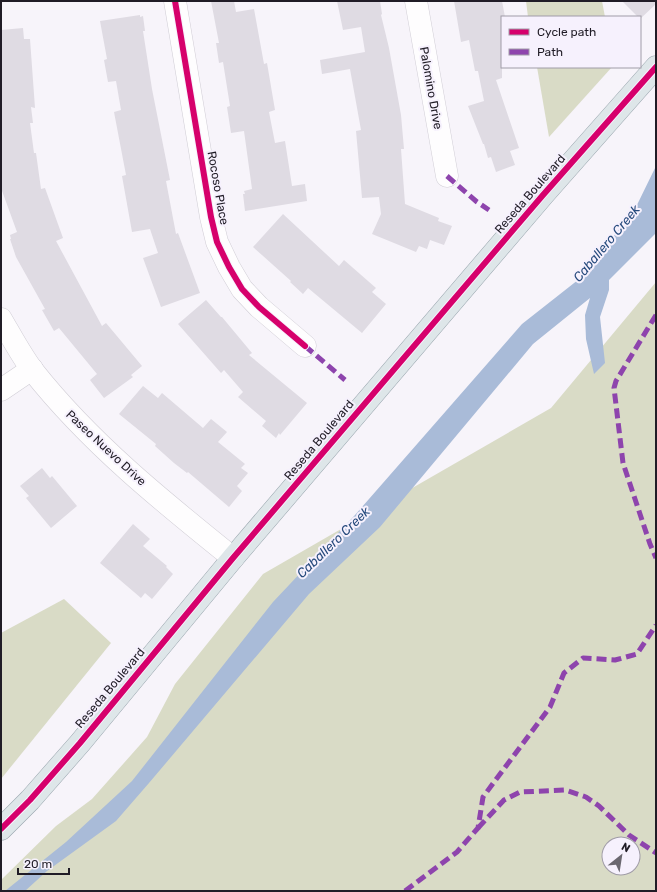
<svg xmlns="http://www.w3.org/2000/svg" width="657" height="892" viewBox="0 0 657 892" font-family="Rubik,sans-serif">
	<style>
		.green { fill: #d9dbc6; fill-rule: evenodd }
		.water { fill: #a9bbd8 }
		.building { fill: #dfdbe3 }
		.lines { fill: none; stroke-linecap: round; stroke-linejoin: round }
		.minor-casing { stroke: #d1ced6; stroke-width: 23 }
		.major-casing { stroke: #9aa6ae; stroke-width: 23 }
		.minor { stroke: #fefdfe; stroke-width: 22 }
		.major { stroke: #dee6e9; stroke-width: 22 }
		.quiet { stroke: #8e44ad; stroke-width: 5; stroke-dasharray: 10 5; stroke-linecap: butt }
		.cycleway-casing { stroke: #f6f1fd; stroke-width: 8 }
		.cycleway { stroke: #d6006c; stroke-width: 6 }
		.labels { text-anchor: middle; stroke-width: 4; stroke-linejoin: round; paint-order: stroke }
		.street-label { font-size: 12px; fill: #201c26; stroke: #f6f1fd }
		.water-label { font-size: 13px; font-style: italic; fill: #274b7d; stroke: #f6f1fd }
	</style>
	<rect width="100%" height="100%" fill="#f7f4fa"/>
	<g class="green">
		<polygon points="526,1 602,1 605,17 528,17"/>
		<polygon points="537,67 612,67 549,137"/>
		<path d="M656,282V891H1V880L56,826L92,799L147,737L175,684L263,574L551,408ZM609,844H633V868H609Z"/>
		<polygon points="64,599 111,643 1,779 1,633"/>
	</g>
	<polygon class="water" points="656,166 656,233 609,280 609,290 600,317 605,363 594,374 586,339 585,315 590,298 533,344 380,527 309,594 149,783 116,821 47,871 25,891 5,891 66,842 132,781 273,602 355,515 522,324 583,276 636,207"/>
	<g class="building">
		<polygon points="211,1 234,1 236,12 254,9 264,64 267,63 275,110 269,112 275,143 285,141 292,186 305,184 307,201 245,211 243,194 245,194 244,191 252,189 244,131 231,133 227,107 230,106 223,62 219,63 216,43 219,43"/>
		<polygon points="337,1 380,1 382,14 381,15 389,48 401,115 404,149 401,149 405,204 439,218 438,221 452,226 444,245 430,240 427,249 419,246 416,252 372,234 381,214 379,197 362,198 356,131 361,130 350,69 322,74 320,60 365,52 361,27 343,30"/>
		<polygon points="454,1 502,1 505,17 502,17 502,78 496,80 519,148 510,151 515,165 496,172 491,157 488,158 484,144 483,144 468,106 484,101 478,71 475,71 469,40 461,42"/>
		<polygon points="622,1 656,1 656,4 640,19 640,17 638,17"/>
		<polygon points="140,15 140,17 143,16 145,31 143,31 152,89 170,180 166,181 176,234 178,233 200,293 161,307 143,258 158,253 150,229 132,232 122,176 126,175 114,112 121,110 116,81 108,82 104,60 107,59 100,21"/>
		<polygon points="23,28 24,39 30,39 35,108 31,107 33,123 30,123 34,153 36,153 41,189 45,188 63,238 56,241 102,326 106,323 142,366 131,375 133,377 104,398 90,380 97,374 59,328 54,331 42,310 45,309 16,257 10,239 11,239 10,235 17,232 1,188 1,30"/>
		<polygon points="283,214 339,266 344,260 376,288 372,292 386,304 362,333 308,288 303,294 290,282 291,281 253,247"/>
		<polygon points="206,300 221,317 222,317 252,353 249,355 307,403 280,435 279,433 276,438 262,426 266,421 238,397 243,392 224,370 221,373 178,324"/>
		<polygon points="143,386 158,398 162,393 203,428 211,419 227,432 218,442 245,464 241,468 248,473 237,486 242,491 229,507 188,472 187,473 174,463 155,446 156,444 119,414"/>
		<polygon points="42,468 50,478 52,476 77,506 51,528 26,498 29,496 20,486"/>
		<polygon points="133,524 150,539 143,546 167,566 166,567 173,574 152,599 145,593 141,598 100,563"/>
	</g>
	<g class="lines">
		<defs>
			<g id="minor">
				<polyline points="175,1 211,217 217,242 229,267 242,289 259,307 305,346"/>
				<polyline points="416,1 447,176"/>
				<path d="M1,319C11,336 21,355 33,371C90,443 162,501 233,558"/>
				<polyline points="1,390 32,369"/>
			</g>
			<polyline id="major" points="1,829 30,800 80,743 233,558 543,195 656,67"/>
		</defs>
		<use href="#minor" class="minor-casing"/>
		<use href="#major" class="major-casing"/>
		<use href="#minor" class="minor"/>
		<use href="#major" class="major"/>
		<g class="quiet">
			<polyline points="447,176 477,202 489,210"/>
			<polyline points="656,315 616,381 614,388 623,463 650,544 656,558"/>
			<polyline points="305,346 345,380"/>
			<polyline points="478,828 504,800 520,792 565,790 586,797 599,806 629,835 656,853"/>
			<polyline points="405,891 457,852 478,828 483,797 550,707 564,673 583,658 615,660 637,654 656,625"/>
		</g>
		<defs>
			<g id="cycleway">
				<polyline points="175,1 211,217 217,242 229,267 242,289 259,307 305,346"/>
				<polyline points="1,829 30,800 80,743 233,558 543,195 656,67"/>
			</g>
		</defs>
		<use href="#cycleway" class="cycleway-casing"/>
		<use href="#cycleway" class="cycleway"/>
	</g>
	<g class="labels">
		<g class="street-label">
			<text transform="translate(431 88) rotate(80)" y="4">Palomino Drive</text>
			<text transform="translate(218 188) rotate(80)" y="4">Rocoso Place</text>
			<text transform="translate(530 194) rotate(-49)" y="4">Reseda Boulevard</text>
			<text transform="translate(319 440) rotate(-50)" y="4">Reseda Boulevard</text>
			<text transform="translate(106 448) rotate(43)" y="4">Paseo Nuevo Drive</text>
			<text transform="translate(110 688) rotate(-50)" y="4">Reseda Boulevard</text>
		</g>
		<g class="water-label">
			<text transform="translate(606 243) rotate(-50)" y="5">Caballero Creek</text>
			<text transform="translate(333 542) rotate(-44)" y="5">Caballero Creek</text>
		</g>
	</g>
	<rect width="657" height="892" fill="none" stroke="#201c26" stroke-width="4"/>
	<rect x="501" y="16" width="140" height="52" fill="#f6f1fd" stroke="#a09ca7"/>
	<rect x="509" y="29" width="20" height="6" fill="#d6006c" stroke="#a09ca7"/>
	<text x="537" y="36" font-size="12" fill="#201c26">Cycle path</text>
	<rect x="509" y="49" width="20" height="6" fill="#8e44ad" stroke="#a09ca7"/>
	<text x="537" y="56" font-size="12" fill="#201c26">Path</text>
	<g transform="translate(621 856) rotate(30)"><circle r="19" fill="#f6f1fd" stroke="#a09ca7"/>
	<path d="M0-3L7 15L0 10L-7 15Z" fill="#6b6870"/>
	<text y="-6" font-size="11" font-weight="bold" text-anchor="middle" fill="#201c26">N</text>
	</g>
	<path d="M18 868v6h51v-6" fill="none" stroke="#201c26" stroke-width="2"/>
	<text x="24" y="868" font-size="12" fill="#201c26" stroke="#f6f1fd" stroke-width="3" paint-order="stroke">20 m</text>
</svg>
